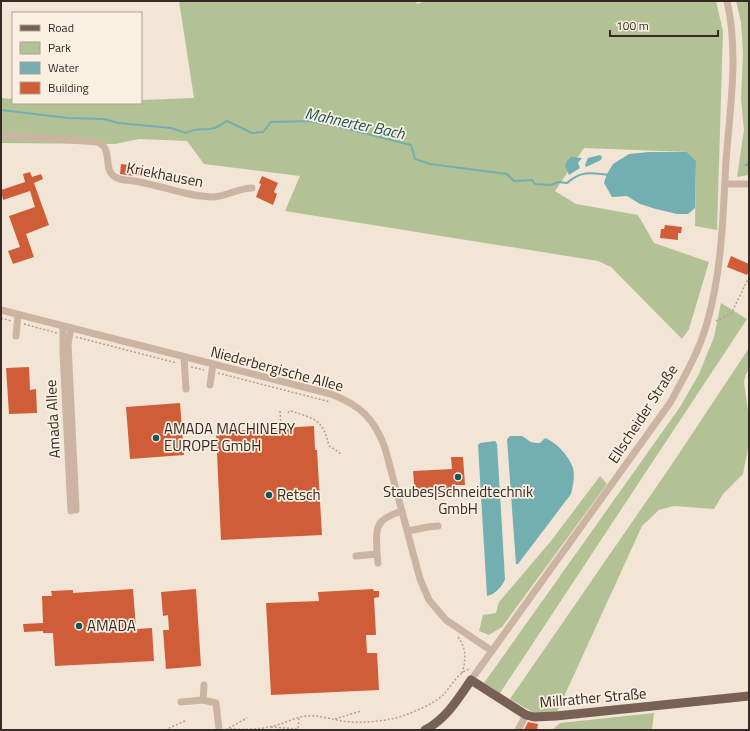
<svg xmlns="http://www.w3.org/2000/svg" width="750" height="731" viewBox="0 0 750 731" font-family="'Titillium Web',sans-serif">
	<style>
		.green { fill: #b3c295 }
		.water { fill: #73aeb1 }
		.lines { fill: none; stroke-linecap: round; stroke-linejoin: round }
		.stream { stroke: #73aeb1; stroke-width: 2 }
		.building { fill: #cf5e38 }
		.path { stroke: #b79f8c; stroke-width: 1.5; stroke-dasharray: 2 2; stroke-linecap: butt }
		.minor { stroke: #cbb5a2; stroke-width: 7 }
		.major { stroke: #786154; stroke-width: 9 }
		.poi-dot { fill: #185459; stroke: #faf0e2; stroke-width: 1.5 }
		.labels { text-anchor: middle; stroke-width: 3.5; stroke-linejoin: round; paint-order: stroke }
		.street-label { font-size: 15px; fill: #352a25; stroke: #faf0e2 }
		.poi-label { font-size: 15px; fill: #352a25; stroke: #faf0e2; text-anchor: start }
		.water-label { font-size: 16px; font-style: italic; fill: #185459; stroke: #faf0e2 }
	</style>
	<rect width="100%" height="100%" fill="#f2e5d6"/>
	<g class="green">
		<polygon points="179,1 416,1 417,4 426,1 716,1 723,31 717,230 695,226 696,162 687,152 584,148 555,191 576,204 638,215 654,243 709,262 689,329 682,339 611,267 598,261 285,211 300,176 204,164 187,141 139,139 115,144 1,143 1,98 13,99 13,103 141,103 141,100 194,98"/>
		<polygon points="736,1 749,1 749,175 737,177 744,130 741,99 743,53 741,22"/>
		<polygon points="721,303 747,319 500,693 484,683 680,407 699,374 714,337"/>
		<polygon points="749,348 749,369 746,374 744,382 749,418 749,443 743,474 723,494 714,509 674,506 659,510 642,526 557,712 536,714 510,699 670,467"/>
		<polygon points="600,476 607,484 502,627 489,635 479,631 483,615 496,613 499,602 551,541"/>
		<polygon points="654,713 652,730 552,730 560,723"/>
	</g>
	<g class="water">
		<polygon points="649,152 687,152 696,161 695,208 688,214 677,214 656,209 640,204 627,196 612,197 604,183 607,174 613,164 629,154"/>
		<polygon points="600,155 602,157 601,160 586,167 585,165 588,158"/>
		<polygon points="571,157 582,158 578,163 580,168 569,175 565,166 567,161"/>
		<path d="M510,436H522C531,441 528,443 540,443L545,438C556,442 569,456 573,468C575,476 573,486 571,494L518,564H516L507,439Z"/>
		<path d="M495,441L497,444L505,579C503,586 494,595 487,596L478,445L480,443Z"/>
	</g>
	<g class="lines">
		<g class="stream">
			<path d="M1,110L68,118L104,119L118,123L171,128L186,133C196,127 206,131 215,128C220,126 223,123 227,121L252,133L263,132L271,122L310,121L340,127L411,145L415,159L430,164L507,174L514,181L532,180L535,184L551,185L558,182L567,183C581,170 591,173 609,175"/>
			<polyline points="746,165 749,164"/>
		</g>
	</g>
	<g class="building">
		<polygon points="121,164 139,166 139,169 148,169 148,176 134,175 134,176 120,174"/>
		<polygon points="30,172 32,177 41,174 43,179 34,183 49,225 26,234 34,257 13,264 8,251 20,247 9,216 35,207 30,191 3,200 1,190 25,182 23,174"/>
		<polygon points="262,176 278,183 274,192 277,194 273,205 256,197 261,184 259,183"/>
		<polygon points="665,225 682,227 681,233 678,233 678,240 660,238 661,229 664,229"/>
		<polygon points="731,256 749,264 749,271 747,275 727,267"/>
		<polygon points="29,367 30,390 36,389 37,413 9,414 6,368"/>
		<polygon points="180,403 184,455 130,459 126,407"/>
		<polygon points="314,426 315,450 317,450 322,535 221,540 216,432"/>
		<polygon points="451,457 463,457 465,485 454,485 455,493 415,495 413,471 452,469"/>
		<polygon points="133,589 136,629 152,628 154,661 55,666 53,633 43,633 43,631 24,632 23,624 43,623 42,596 52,596 51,591 73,590 73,593"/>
		<polygon points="196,589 201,666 166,669 163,630 169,630 168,615 163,616 161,592"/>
		<polygon points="373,589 374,591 379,591 379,597 374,598 376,635 366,635 367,653 377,653 379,690 271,695 266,603 319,601 318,592"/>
		<polygon points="528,722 538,724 537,730 524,730"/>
	</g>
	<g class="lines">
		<g class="path">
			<polyline points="1,318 11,321"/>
			<polyline points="716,321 731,314 749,277"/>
			<polyline points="24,324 57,333"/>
			<polyline points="76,337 177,363"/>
			<polyline points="191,367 204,370"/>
			<polyline points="218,373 330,402"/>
			<polyline points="280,411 281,428"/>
			<path d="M288,413L289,411H291C315,419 323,419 329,446L336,450L342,455"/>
			<path d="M458,637C467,649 466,660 462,673"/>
			<polyline points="335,719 361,711"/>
			<polyline points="271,727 298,729 299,718"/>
			<polyline points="229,728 247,718"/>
			<path d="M226,729C240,729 255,730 269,727C282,725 294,717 307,716C319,715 330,719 342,721C360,724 392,721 408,714C420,709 433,704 443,695C451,687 459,670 471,669"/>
			<polyline points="165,730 185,721"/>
		</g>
		<g class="minor">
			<path d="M1,135L97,142C114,148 102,169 115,177C121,181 132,180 139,182C163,186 188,197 214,197C227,196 239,188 252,188"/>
			<polyline points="725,184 749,184"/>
			<path d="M1,310L331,394C361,406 374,418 385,448L420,579L429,600L446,620L492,651"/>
			<polyline points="63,326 63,352 71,511"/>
			<polyline points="71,328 68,344 76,510"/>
			<polyline points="16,336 18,315"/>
			<polyline points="184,357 186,389"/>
			<polyline points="210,385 213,364"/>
			<polyline points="408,531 428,527 438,526"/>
			<polyline points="377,554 378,563"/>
			<path d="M356,556L377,554C376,527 374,520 402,511"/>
			<path d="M471,680L670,403C684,377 699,352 707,323C722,271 723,215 726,161C730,108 739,53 727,1"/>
			<polyline points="203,700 204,685"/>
			<polyline points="181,702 203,700 216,703 219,730"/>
			<polyline points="518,730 526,715"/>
		</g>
		<path class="major" d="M425,730C446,719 458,699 471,680L526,715L534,717L556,716L749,696"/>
	</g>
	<g class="poi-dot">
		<circle cx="156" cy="438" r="4"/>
		<circle cx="458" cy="477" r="4"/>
		<circle cx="269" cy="495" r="4"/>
		<circle cx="79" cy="626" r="4"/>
	</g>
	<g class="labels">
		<g class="street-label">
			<text transform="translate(165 175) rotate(11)" y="5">Kriekhausen</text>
			<text transform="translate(277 369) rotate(15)" y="5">Niederbergische Allee</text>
			<text transform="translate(643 414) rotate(-57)" y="5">Ellscheider Straße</text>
			<text transform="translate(53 419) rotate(-93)" y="5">Amada Allee</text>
			<text transform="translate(593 698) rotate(-5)" y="5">Millrather Straße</text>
		</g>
		<g class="poi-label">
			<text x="164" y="434">AMADA MACHINERY<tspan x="164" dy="17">EUROPE GmbH</tspan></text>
			<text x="458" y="497" text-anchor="middle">Staubes|Schneidtechnik<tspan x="458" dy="17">GmbH</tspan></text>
			<text x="277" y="500">Retsch</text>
			<text x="87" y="631">AMADA</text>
		</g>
		<g class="water-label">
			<text transform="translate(355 123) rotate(12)" y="6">Mahnerter Bach</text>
		</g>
	</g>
	<rect width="750" height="731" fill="none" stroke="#352a25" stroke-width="4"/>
	<rect x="12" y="12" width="130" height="92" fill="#faf0e2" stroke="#aba196"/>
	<rect x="20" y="25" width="20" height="6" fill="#786154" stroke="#aba196"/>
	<text x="48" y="32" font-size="12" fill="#352a25">Road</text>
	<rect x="20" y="42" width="20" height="12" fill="#b3c295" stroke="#aba196"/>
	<text x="48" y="52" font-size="12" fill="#352a25">Park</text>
	<rect x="20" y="62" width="20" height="12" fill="#73aeb1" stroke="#aba196"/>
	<text x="48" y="72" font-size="12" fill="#352a25">Water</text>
	<rect x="20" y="82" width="20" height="12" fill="#cf5e38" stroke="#aba196"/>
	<text x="48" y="92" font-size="12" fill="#352a25">Building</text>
	<path d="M610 30v6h108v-6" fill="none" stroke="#352a25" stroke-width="2"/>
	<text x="616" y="30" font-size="12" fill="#352a25" stroke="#faf0e2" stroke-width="3" paint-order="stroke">100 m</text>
</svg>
